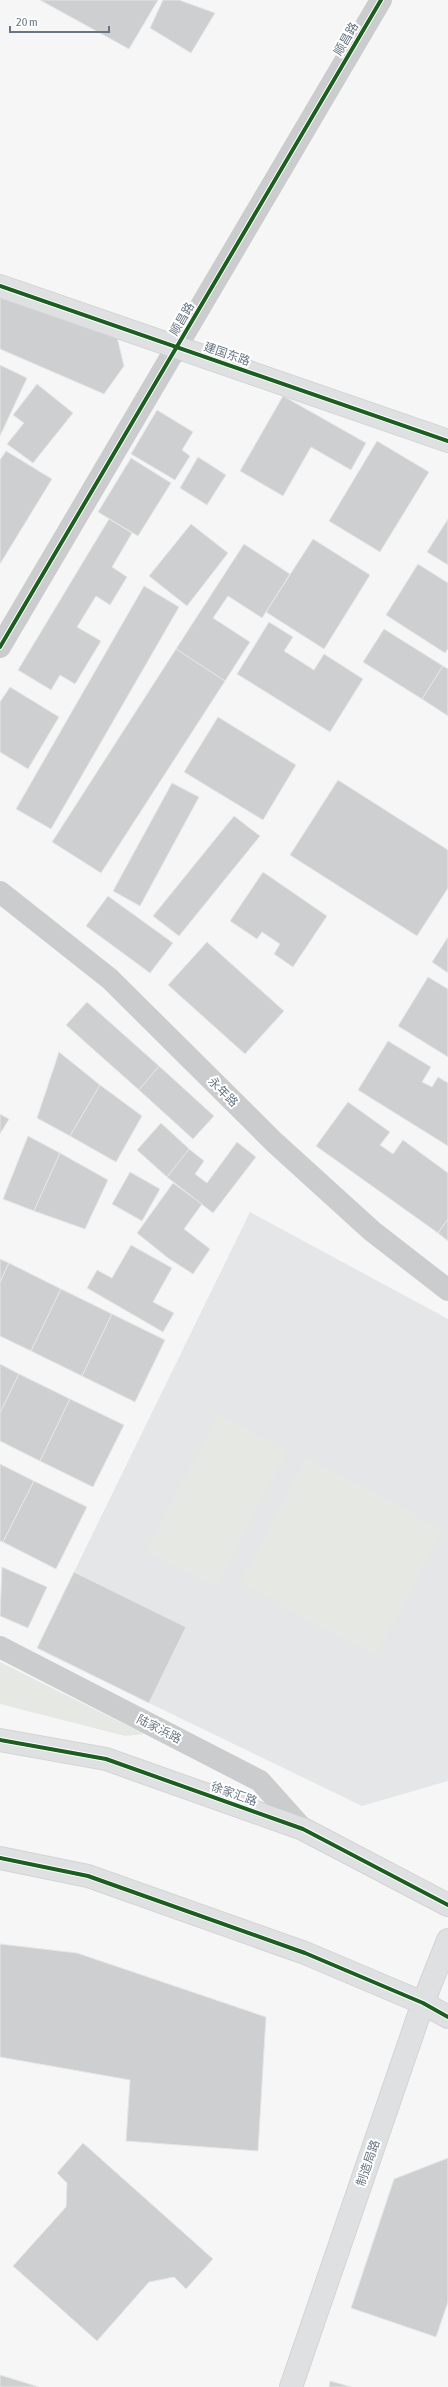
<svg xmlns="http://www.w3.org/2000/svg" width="448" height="2387" viewBox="0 0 448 2387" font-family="'Asap Condensed','Noto Sans SC',sans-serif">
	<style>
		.built { fill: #e5e6e7 }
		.green { fill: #e5e8e3 }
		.building { fill: #cdcfd0; stroke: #e6e6e6 }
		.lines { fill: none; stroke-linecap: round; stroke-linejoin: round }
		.secondary-casing { stroke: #d3d4d5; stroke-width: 24 }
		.primary-casing { stroke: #d3d4d4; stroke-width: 24 }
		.street { stroke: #cbcccd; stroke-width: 22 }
		.secondary { stroke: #dfe0e1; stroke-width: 22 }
		.primary { stroke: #dfe0e1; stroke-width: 22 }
		.cycleway-casing { stroke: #fff; stroke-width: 6 }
		.cycleway { stroke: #1b5e20; stroke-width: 4 }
		.labels { text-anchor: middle; stroke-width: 4; stroke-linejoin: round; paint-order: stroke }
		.street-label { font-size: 12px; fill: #687684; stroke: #fff }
	</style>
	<rect width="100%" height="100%" fill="#f6f6f6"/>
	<polygon class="built" points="250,1212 448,1319 448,1781 362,1806 149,1703 186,1627 74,1572"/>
	<g class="green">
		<polygon points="217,1415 287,1451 217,1587 147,1551"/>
		<polygon points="307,1458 443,1530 376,1655 240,1583"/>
		<polygon points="0,1662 144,1734 125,1736 0,1704"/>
	</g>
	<g class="building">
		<polygon points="40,0 158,0 129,49"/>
		<polygon points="163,0 179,0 215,13 191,53 150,28"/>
		<polygon points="0,297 117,337 124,366 104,394 0,349"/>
		<polygon points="0,365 27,378 0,436"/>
		<polygon points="37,384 73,413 33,463 7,444 24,423 13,415"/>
		<polygon points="283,396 366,443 351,470 311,447 283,496 240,471"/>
		<polygon points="157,410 193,432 182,450 190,456 175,480 131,454"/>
		<polygon points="377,441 429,472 380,552 329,521"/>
		<polygon points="6,451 52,479 0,564 0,460"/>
		<polygon points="198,457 226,475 207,505 180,488"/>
		<polygon points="131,458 171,483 138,536 98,512"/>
		<polygon points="109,519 132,533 112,567 127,577 110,605 96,596 77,627 101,641 75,684 60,675 51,690 18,670"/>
		<polygon points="448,519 448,565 427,552"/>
		<polygon points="191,524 228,553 187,606 149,576"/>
		<polygon points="313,539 370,575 324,649 266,612"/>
		<polygon points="244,544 290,574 262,618 228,596 213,618 250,642 225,681 176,649"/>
		<polygon points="418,564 448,583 448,649 445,653 386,615"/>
		<polygon points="144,586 179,607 51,829 16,809"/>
		<polygon points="269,622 293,637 284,651 314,670 324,654 363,679 330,732 237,674"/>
		<polygon points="384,629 443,666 422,699 363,662"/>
		<polygon points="176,649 225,681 101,873 52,842"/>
		<polygon points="443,666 448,669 448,716 422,699"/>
		<polygon points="10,687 59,717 28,769 0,752 0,702"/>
		<polygon points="218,717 296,765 263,820 184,772"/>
		<polygon points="338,780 448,850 448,888 417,936 290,855"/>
		<polygon points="172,783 199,797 140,906 113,891"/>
		<polygon points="234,816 260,836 179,936 153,916"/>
		<polygon points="263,872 327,916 293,967 274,954 280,944 262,932 257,939 230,921"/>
		<polygon points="108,896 173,943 150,973 86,926"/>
		<polygon points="448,937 448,973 432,962"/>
		<polygon points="207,942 284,1011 245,1054 168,985"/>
		<polygon points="428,977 448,989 448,1057 398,1026"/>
		<polygon points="87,1002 159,1066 139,1090 66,1025"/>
		<polygon points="388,1041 431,1067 422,1082 432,1087 438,1077 448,1083 448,1146 358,1090"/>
		<polygon points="59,1052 100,1085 70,1136 37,1118"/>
		<polygon points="159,1066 214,1116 193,1139 139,1090"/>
		<polygon points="100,1085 142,1116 116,1162 70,1136"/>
		<polygon points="348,1102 390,1132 380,1145 393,1154 403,1140 448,1173 448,1219 438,1233 316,1146"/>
		<polygon points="0,1114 9,1119 0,1134"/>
		<polygon points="161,1123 189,1149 167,1177 137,1150"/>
		<polygon points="28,1136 60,1153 34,1211 3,1199"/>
		<polygon points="237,1142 256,1157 213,1213 167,1177 189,1149 204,1161 195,1174 207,1183"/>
		<polygon points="60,1153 108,1180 85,1229 34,1211"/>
		<polygon points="130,1172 160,1189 142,1221 112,1204"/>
		<polygon points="173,1183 202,1204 184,1229 210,1249 193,1274 168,1258 137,1233"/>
		<polygon points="448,1219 448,1241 438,1233"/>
		<polygon points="131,1245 172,1268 153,1302 174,1313 163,1332 87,1288 97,1270 112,1278"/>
		<polygon points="0,1259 9,1263 0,1282"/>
		<polygon points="9,1263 61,1289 31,1351 0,1336 0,1282"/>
		<polygon points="61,1289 112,1314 82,1376 31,1351"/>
		<polygon points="112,1314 165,1340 135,1402 82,1376"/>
		<polygon points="0,1364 19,1374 0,1413"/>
		<polygon points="19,1374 70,1399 40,1461 0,1441 0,1413"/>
		<polygon points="70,1399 124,1425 93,1487 40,1461"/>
		<polygon points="0,1464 34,1481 3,1542 0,1541"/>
		<polygon points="34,1481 87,1507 56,1569 3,1542"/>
		<polygon points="2,1567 47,1587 28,1628 0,1616"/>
		<polygon points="74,1572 186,1627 149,1703 37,1648"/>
		<polygon points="0,1944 77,1953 266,2017 258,2151 126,2141 130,2080 0,2057"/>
		<polygon points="83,2143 213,2259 186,2289 174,2277 149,2282 97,2341 13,2266 66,2207 67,2183 57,2173"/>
		<polygon points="448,2158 448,2302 436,2337 351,2308 394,2179"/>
		<polygon points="0,2375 39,2387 0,2387"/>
		<polygon points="330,2381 352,2387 329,2387"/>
	</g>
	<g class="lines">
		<defs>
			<g id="secondary">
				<polyline points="0,286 448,441"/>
				<polyline points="291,2387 423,2003 448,1940"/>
			</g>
			<g id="primary">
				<polyline points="0,1740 106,1759 303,1829 448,1905"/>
				<polyline points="0,1858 88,1876 305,1953 423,2003 448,2017"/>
			</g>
		</defs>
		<use href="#secondary" class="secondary-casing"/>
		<use href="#primary" class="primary-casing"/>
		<g class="street">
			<polyline points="0,647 381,0"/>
			<polyline points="0,892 110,979 274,1142 372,1231 448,1290"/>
			<polyline points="0,1647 260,1781 303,1829"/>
		</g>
		<use href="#secondary" class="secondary"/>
		<use href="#primary" class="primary"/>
		<defs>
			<g id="cycleway">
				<polyline points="0,286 448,441"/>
				<polyline points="0,647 381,0"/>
				<polyline points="0,1740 106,1759 303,1829 448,1905"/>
				<polyline points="0,1858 88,1876 305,1953 423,2003 448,2017"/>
			</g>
		</defs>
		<use href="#cycleway" class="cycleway-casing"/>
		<use href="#cycleway" class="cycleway"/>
	</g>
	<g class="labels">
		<g class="street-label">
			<text transform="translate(346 39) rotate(-60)" y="4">顺昌路</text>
			<text transform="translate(182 319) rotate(-60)" y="4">顺昌路</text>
			<text transform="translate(227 354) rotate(19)" y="4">建国东路</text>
			<text transform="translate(223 1092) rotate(45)" y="4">永年路</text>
			<text transform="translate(159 1729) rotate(27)" y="4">陆家浜路</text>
			<text transform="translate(234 1794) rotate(20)" y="4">徐家汇路</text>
			<text transform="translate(368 2163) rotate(-71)" y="4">制造局路</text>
		</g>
	</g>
	<path d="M10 26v6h99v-6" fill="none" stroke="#687684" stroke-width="2"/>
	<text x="16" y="26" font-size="12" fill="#687684" stroke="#ffffff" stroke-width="3" paint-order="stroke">20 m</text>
</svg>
